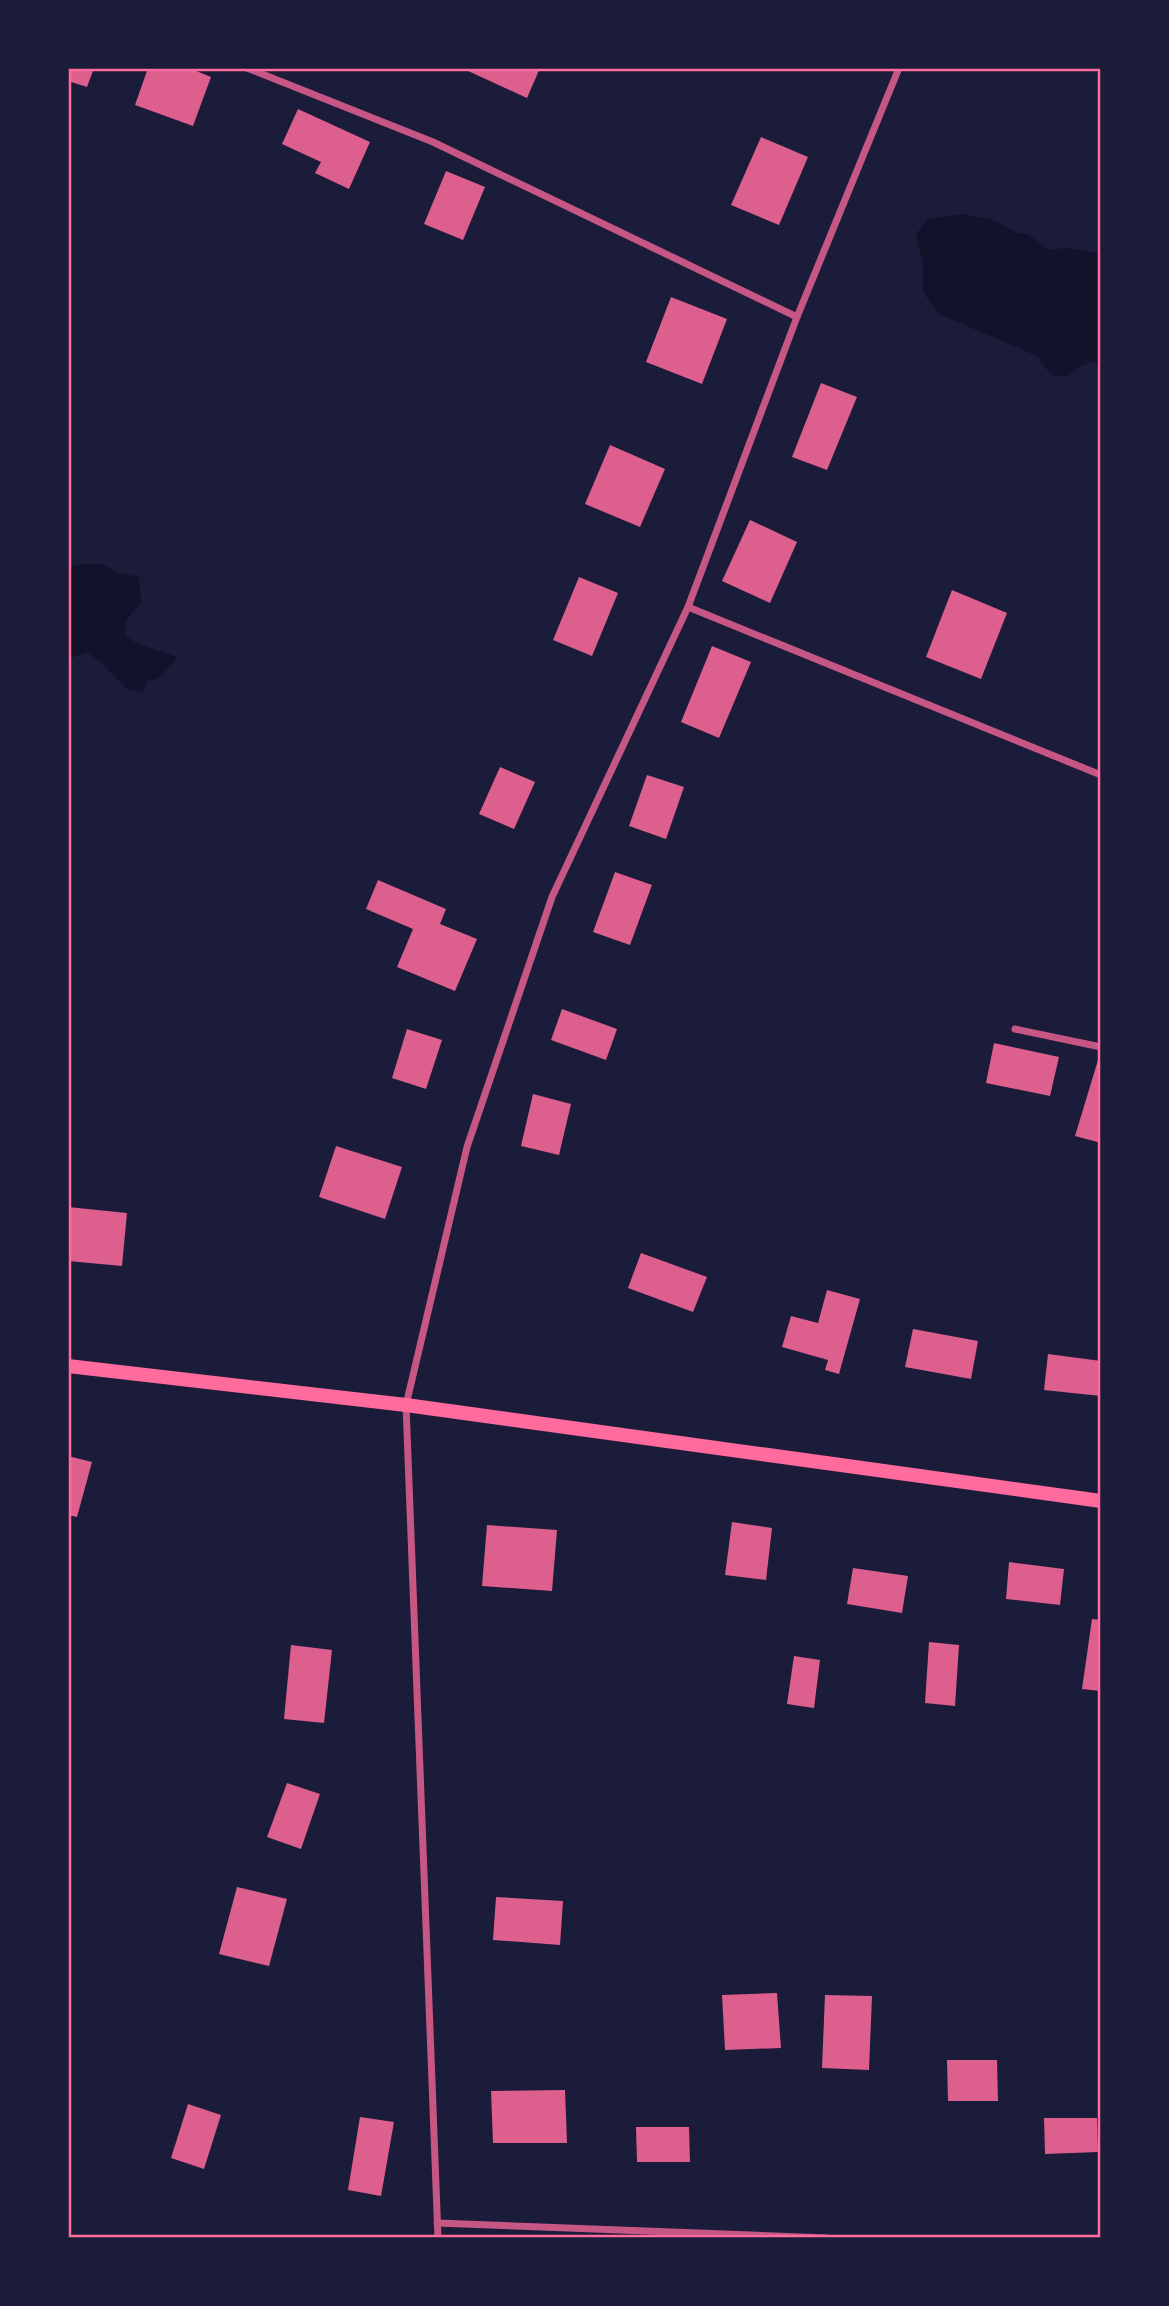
<svg xmlns="http://www.w3.org/2000/svg" width="1169" height="2306" viewBox="0 0 1169 2306" font-family="'Exo 2',sans-serif">
	<style>
		.water { fill: #12122b }
		.building { fill: #dd5f8e }
		.lines { fill: none; stroke-linecap: round; stroke-linejoin: round }
		.minor { stroke: #c65784; stroke-width: 7 }
		.secondary { stroke: #ff6b9d; stroke-width: 14 }
		.neatline { fill: none; stroke: #ff6b9d; stroke-width: 2.5 }
	</style>
	<rect width="100%" height="100%" fill="#1b1b3a"/>
	<g class="water">
		<polygon points="964,214 996,221 1015,232 1029,235 1049,250 1066,248 1101,254 1101,372 1095,362 1082,365 1066,377 1051,375 1037,356 939,314 923,292 923,266 916,235 927,219"/>
		<path d="M101,564L117,572L139,577L141,604C130,614 124,620 125,635L135,643L178,657L159,678L147,682L142,692L128,690L103,664L87,652L68,659V577L73,565Z"/>
	</g>
	<g class="building">
		<polygon points="68,68 94,68 87,87 68,81"/>
		<polygon points="148,68 189,68 211,77 193,126 135,105"/>
		<polygon points="467,68 540,68 527,98 466,70"/>
		<polygon points="298,109 370,142 349,189 315,173 321,162 282,144"/>
		<polygon points="761,137 808,157 779,225 731,205"/>
		<polygon points="446,171 485,187 463,240 424,224"/>
		<polygon points="671,297 727,319 702,384 646,362"/>
		<polygon points="821,383 857,397 827,470 792,457"/>
		<polygon points="610,445 665,469 640,527 585,504"/>
		<polygon points="750,520 797,542 770,603 722,581"/>
		<polygon points="579,577 618,593 592,656 553,640"/>
		<polygon points="952,590 1007,613 981,679 926,657"/>
		<polygon points="712,646 751,662 719,738 681,722"/>
		<polygon points="500,767 535,782 514,829 479,814"/>
		<polygon points="647,775 684,787 666,839 629,826"/>
		<polygon points="615,872 652,885 630,945 593,932"/>
		<polygon points="378,880 446,909 440,924 477,939 455,991 397,967 413,929 366,909"/>
		<polygon points="562,1009 617,1029 606,1060 551,1040"/>
		<polygon points="407,1029 442,1040 426,1089 392,1078"/>
		<polygon points="994,1043 1059,1057 1050,1096 986,1083"/>
		<polygon points="1098,1060 1101,1061 1101,1143 1075,1136"/>
		<polygon points="533,1094 571,1104 559,1155 521,1146"/>
		<polygon points="336,1146 402,1167 385,1219 319,1197"/>
		<polygon points="68,1207 127,1213 122,1266 68,1261"/>
		<polygon points="641,1253 707,1277 693,1312 628,1288"/>
		<polygon points="827,1290 860,1299 839,1374 825,1370 828,1360 782,1347 791,1316 818,1323"/>
		<polygon points="913,1329 978,1341 971,1379 905,1367"/>
		<polygon points="1048,1354 1101,1361 1101,1396 1044,1390"/>
		<polygon points="68,1456 92,1462 77,1517 68,1515"/>
		<polygon points="732,1522 772,1528 766,1580 725,1575"/>
		<polygon points="487,1525 557,1530 552,1591 482,1586"/>
		<polygon points="1009,1562 1064,1569 1060,1605 1006,1599"/>
		<polygon points="853,1568 908,1576 902,1613 847,1604"/>
		<polygon points="1092,1619 1101,1620 1101,1691 1082,1689"/>
		<polygon points="929,1642 959,1645 955,1706 925,1703"/>
		<polygon points="291,1645 332,1650 324,1723 284,1719"/>
		<polygon points="794,1656 820,1660 814,1708 787,1704"/>
		<polygon points="287,1783 320,1794 301,1849 267,1837"/>
		<polygon points="237,1887 287,1899 269,1966 219,1954"/>
		<polygon points="496,1897 563,1901 560,1945 493,1940"/>
		<polygon points="777,1993 781,2048 725,2050 722,1995"/>
		<polygon points="825,1995 872,1996 869,2070 822,2068"/>
		<polygon points="947,2060 997,2060 998,2101 948,2101"/>
		<polygon points="565,2090 567,2143 493,2143 491,2091"/>
		<polygon points="188,2104 221,2115 204,2169 171,2158"/>
		<polygon points="360,2117 394,2122 381,2196 348,2190"/>
		<polygon points="1044,2118 1097,2118 1098,2152 1045,2154"/>
		<polygon points="636,2127 689,2127 690,2162 637,2162"/>
	</g>
	<g class="lines">
		<g class="minor">
			<polyline points="247,68 433,142 797,317"/>
			<polyline points="688,607 1101,775"/>
			<polyline points="1015,1029 1101,1047"/>
			<polyline points="437,2223 827,2238"/>
			<polyline points="438,2238 406,1405 467,1147 552,897 688,607 797,317 899,68"/>
		</g>
		<polyline class="secondary" points="68,1366 406,1405 1101,1501"/>
	</g>
	<rect width="1169" height="2306" fill="none" stroke="#1b1b3a" stroke-width="140"/>
	<rect x="70" y="70" width="1029" height="2166" class="neatline"/>
</svg>
